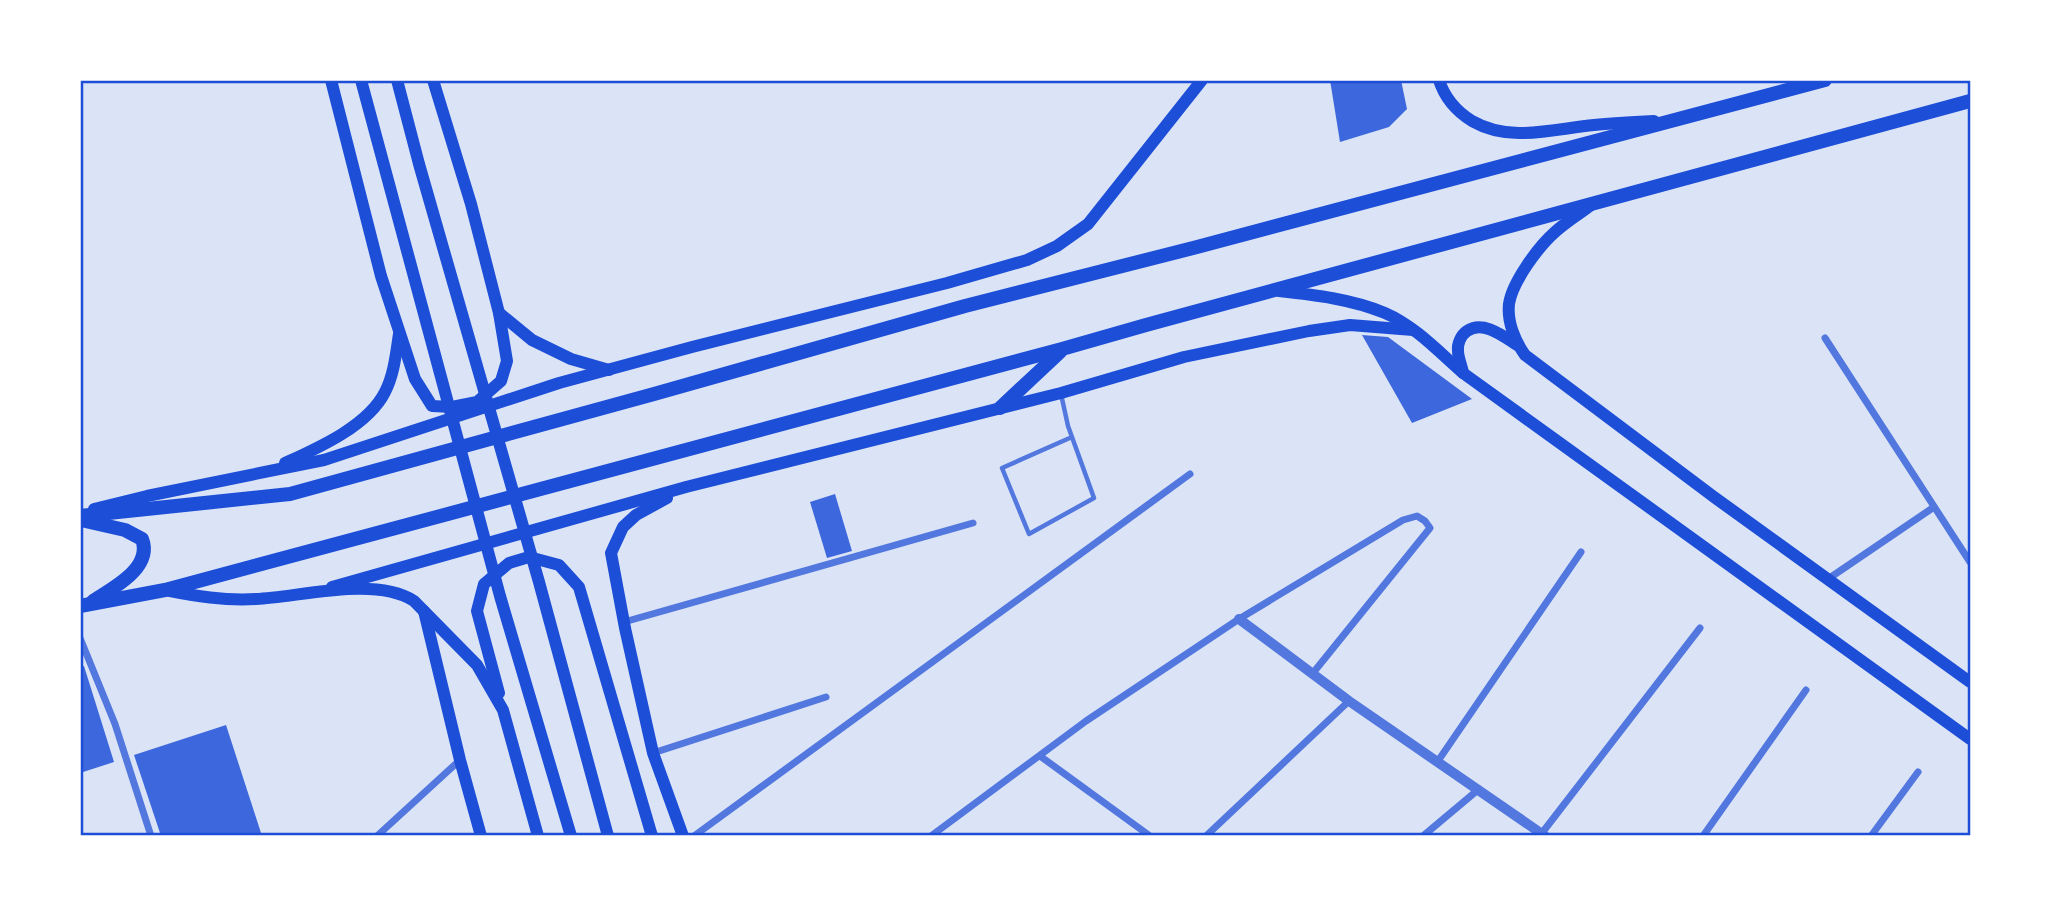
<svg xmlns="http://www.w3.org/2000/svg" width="2051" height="916" viewBox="0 0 2051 916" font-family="'Source Sans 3',sans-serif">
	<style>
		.green { fill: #dbe4f7 }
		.building { fill: #3d67dc }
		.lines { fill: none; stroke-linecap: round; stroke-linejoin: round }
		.service { stroke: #5277de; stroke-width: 4.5 }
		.minor { stroke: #5277de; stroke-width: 7 }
		.tertiary { stroke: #5277de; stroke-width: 10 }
		.secondary { stroke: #1d4ed8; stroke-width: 12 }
		.primary { stroke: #1d4ed8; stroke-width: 12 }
		.trunk { stroke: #1d4ed8; stroke-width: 14 }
		.neatline { fill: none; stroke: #1d4ed8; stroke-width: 2.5 }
	</style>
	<rect width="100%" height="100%" fill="#f2f2f2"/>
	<polygon class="green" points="80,81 1970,81 1970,835 81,835"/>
	<g class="building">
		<polygon points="1330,80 1401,80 1407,109 1389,127 1340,142"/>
		<polygon points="1362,335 1388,337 1472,399 1412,423"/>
		<polygon points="835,494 852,551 827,558 810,502"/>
		<polygon points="80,666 84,666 114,762 80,773"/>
		<polygon points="226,725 262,836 161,836 134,755"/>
	</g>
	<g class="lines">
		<polyline class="service" points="1061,394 1068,426 1094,498 1029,534 1002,468 1072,437"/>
		<g class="minor">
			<polyline points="1825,338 1970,562"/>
			<polyline points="1828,579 1934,507"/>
			<polyline points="624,622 973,523"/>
			<polyline points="80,638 115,724 151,836"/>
			<polyline points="653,753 826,697"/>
			<polyline points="1040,756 1150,836"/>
			<polyline points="1438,761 1581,552"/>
			<polyline points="1542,833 1700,628"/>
			<polyline points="377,836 460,760"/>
			<polyline points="694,836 1190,474"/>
			<polyline points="931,836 1086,721 1239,619 1403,520 1417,516 1425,521 1430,528 1313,673"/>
			<polyline points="1206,836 1349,701"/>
			<polyline points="1423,836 1479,789"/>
			<polyline points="1703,836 1806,690"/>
			<polyline points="1871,836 1918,772"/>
		</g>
		<polyline class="tertiary" points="1239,619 1349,701 1545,836"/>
		<g class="secondary">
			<path d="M1439,80C1445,99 1456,111 1472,121C1510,143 1553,129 1594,125C1614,123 1634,122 1654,121"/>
			<path d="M1590,206C1579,214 1566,222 1555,232C1539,246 1512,282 1509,304C1507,322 1515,341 1525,355L1714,497L1970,682"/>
			<path d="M1279,291C1315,295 1351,299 1385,313C1415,326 1439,352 1463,373L1970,739"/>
			<path d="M1463,373C1462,366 1458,358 1458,351C1457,344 1461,335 1467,331C1483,320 1503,336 1517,345"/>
			<polyline points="667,498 636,515 623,527 611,553 625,628 653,753 683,836"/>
			<polyline points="332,587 686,487 1061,393 1184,357 1309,331 1350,325 1413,330"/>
			<polyline points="424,611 460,760 481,836"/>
		</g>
		<g class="primary">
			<polyline points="331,80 381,276 415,379 432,406 452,407 477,402 501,381 507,361 499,313 471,204 433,80"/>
			<polyline points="361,80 500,596 571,836"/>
			<polyline points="397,80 419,164 539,582 608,836"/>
			<polyline points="499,313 532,340 571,359 609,370"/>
			<path d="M285,463C318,448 368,426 385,392C394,375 396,353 399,334"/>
			<polyline points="94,509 147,496 324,460 559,383 692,347 947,283 1027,260 1057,246 1088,224 1202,80"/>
			<path d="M165,590C195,596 225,601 256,599C300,597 375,576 414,601L477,665L503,710L538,836"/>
			<polyline points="499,693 477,611 484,584 509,563 529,557 559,565 579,587 652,836"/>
		</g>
		<g class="trunk">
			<polyline points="1000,408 1060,352"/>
			<polyline points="80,516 290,494 654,394 965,306 1197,247 1825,80"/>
			<path d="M81,520L125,530L142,539C153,568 113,588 93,601"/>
			<polyline points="80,606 165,590 1062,349 1146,325 1970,101"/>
		</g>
	</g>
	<rect width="2051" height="916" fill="none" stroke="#ffffff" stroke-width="164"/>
	<rect x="82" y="82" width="1887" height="752" class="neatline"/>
</svg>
